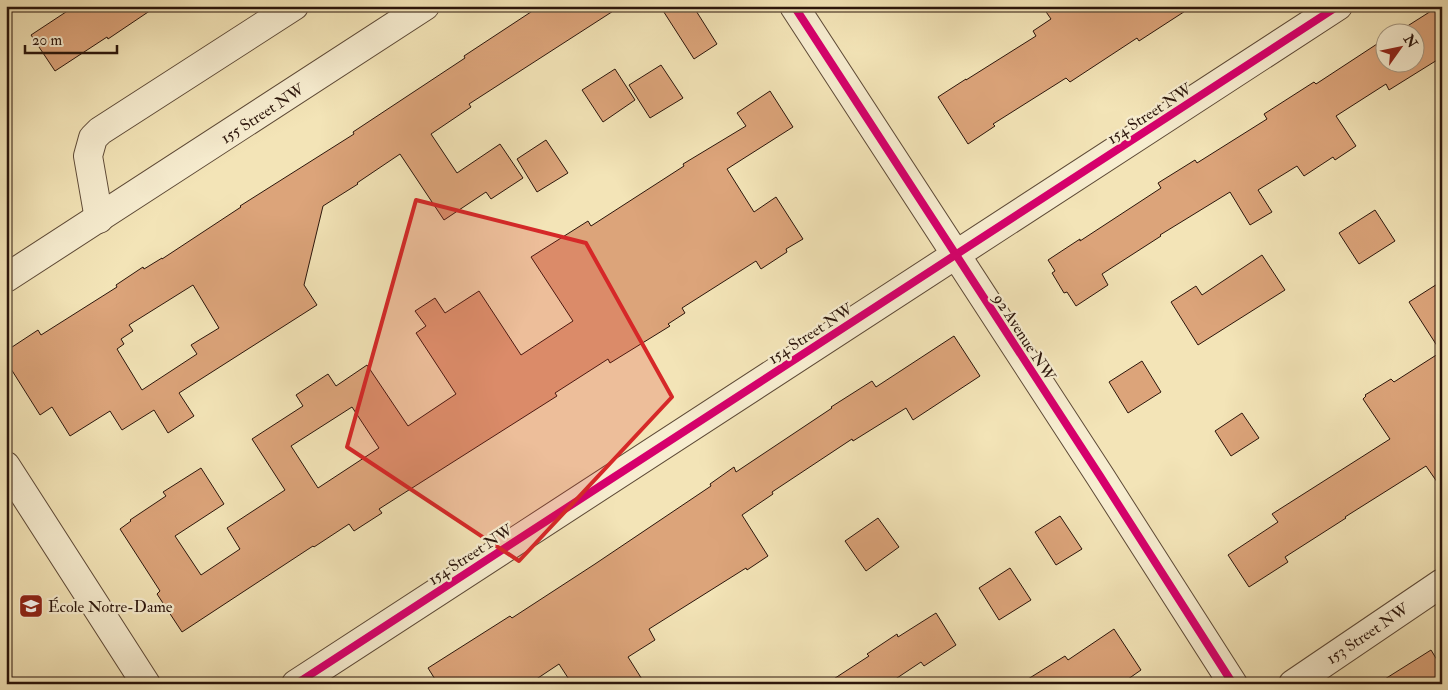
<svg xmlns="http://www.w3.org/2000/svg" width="1448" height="690" viewBox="0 0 1448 690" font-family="'IM FELL Double Pica',serif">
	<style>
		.building { fill: #dca47a; stroke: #2b150b; fill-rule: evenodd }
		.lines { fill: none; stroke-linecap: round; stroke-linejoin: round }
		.minor-casing { stroke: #5d4936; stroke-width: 30 }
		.minor { stroke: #f7edd0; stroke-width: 28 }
		.cycleway-casing { stroke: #f7edd0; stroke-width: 11 }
		.cycleway { stroke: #d6006c; stroke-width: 8 }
		.marked { fill: #d62828; fill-opacity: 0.2; stroke: #d62828; stroke-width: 4; stroke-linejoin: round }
		.labels { text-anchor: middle; stroke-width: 4.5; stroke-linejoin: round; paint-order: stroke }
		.street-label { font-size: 16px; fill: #2b150b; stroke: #f7edd0 }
		.poi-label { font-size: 16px; fill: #2b150b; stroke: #f7edd0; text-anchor: start }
	</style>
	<rect width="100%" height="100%" fill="#f3e4b7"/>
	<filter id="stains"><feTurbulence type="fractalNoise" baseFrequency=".004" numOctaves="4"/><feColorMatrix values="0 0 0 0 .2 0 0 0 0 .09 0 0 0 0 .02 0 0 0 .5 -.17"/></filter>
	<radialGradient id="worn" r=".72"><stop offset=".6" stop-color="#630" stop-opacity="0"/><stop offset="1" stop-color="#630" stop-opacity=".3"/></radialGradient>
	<g class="building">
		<polygon points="75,6 157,6 108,39 107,37 55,71 31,35"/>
		<path d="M540,6H621L469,104L471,107L431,134L457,173L500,144L523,178L491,199L486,192L444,220L400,154L357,183L358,184L323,206L304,285L317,305L179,393L194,416L168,433L154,410L122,430L110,411L70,436L52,407L40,415L6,361V351L38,330L41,335L117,287L116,285L143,267L144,269L162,258V259L241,207L240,206L354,134L353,132L465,58L464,56ZM193,285L219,328L191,345L197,354L142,390L117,349L124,344L121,339L133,331L129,325Z"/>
		<polygon points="660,6 693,6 717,44 694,59"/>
		<polygon points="1042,6 1193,6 1139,41 1137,38 1070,82 1066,78 993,124 995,126 968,144 938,97 966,79 966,80 1036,36 1033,31 1051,19"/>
		<polygon points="1439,6 1442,6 1442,57 1389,90 1386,84 1336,116 1356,146 1335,160 1333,157 1304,176 1297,166 1258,190 1272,212 1250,225 1230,192 1160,235 1161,236 1102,274 1108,285 1076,306 1067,292 1064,293 1052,273 1055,271 1048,260 1080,239 1080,241 1161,188 1158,183 1195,160 1197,163 1267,119 1264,114 1314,82 1316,84 1377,44 1378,45 1386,40 1386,62 1416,62 1416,32 1398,32"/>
		<polygon points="661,65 683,98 650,118 629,85"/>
		<polygon points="615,69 635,100 603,122 582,90"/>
		<path d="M770,91L793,127L727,169L754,212L776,197L803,239L786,249L787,252L761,269L756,261L682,308L685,313L668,324L670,326L610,363L608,359L555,393L557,396L379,509L382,513L354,531L349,524L314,547L313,546L182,632L157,594L160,591L120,529L131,521L130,520L166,496L163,492L201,468L224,504L175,536L201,575L240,549L227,528L285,490L252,439L303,406L296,395L328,374L336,386L367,365L408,426L456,394L416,333L426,326L415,311L435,298L445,313L479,291L521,355L573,321L531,257L588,221L591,226L684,166L683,164L746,126L737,113ZM352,407L379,448L318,488L291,446Z"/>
		<polygon points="546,140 568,173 537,192 517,159"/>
		<polygon points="1375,210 1395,241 1359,264 1339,233"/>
		<polygon points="1262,255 1285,290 1198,345 1171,302 1196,286 1202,295"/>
		<polygon points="1442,281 1442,489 1426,466 1345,517 1346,518 1285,557 1288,562 1249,587 1228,555 1278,522 1272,514 1390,439 1363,399 1366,396 1365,395 1391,379 1394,382 1441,352 1409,302"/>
		<polygon points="954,336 980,376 913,420 906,408 853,441 852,439 772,492 773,494 742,515 768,556 747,570 746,568 649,629 655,640 628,657 645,684 572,684 559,664 529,684 438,684 428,668 510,616 512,618 595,564 711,486 710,484 734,467 736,472 832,408 831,407 872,381 876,387"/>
		<polygon points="1142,361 1161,392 1128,413 1109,382"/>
		<polygon points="1242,413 1259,438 1231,456 1215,431"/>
		<polygon points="1060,516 1082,549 1056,565 1035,532"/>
		<polygon points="878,518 899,547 866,571 845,541"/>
		<polygon points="1010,568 1031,600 999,620 979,588"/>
		<polygon points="936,613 956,645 924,666 921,662 888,684 826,684 869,656 867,654 897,634 898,637"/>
		<polygon points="1114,629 1141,670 1121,684 1020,684 1065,656 1068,660"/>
		<polygon points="1431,650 1442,668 1442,684 1377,684"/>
	</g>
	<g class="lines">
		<defs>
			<g id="minor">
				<polyline points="794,6 1100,476 1233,684"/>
				<polyline points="99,219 88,156 93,138 100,131 294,6"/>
				<polyline points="6,278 425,6"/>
				<polyline points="6,466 146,684"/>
				<polyline points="296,684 1338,6"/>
				<polyline points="1293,684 1442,583"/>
			</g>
		</defs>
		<use href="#minor" class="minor-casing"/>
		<use href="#minor" class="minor"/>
		<defs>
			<g id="cycleway">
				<polyline points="794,6 1100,476 1233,684"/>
				<polyline points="296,684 1338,6"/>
			</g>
		</defs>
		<use href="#cycleway" class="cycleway-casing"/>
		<use href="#cycleway" class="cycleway"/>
	</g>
	<path class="marked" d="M416,200L586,243L672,397L519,561L347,447Z"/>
	<defs>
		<symbol id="school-square" viewBox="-11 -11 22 22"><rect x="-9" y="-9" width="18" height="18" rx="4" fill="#8f2418" stroke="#f7edd0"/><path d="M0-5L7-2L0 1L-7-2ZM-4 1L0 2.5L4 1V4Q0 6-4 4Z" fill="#fff"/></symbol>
	</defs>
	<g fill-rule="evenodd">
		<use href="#school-square" x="17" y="592" width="28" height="28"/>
	</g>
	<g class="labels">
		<g class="street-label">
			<text transform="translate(262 113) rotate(-33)" y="6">155 Street NW</text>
			<text transform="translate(1149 113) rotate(-33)" y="6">154 Street NW</text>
			<text transform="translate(810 333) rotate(-33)" y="6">154 Street NW</text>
			<text transform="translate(1025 337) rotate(57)" y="6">92 Avenue NW</text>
			<text transform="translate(470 554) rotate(-33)" y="6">154 Street NW</text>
			<text transform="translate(1367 633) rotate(-34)" y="6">153 Street NW</text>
		</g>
		<g class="poi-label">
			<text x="48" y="612">École Notre-Dame</text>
		</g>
	</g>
	<rect width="1448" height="690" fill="none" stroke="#f3e4b7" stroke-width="25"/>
	<rect x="8" y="8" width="1433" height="675" fill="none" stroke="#2b150b" stroke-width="2.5"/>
	<rect x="12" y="12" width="1423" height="665" fill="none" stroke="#2b150b"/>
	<g transform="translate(1400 48) rotate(57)"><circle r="24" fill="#f7edd0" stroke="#a59781"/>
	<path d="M0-4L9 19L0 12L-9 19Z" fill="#8f2418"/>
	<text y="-8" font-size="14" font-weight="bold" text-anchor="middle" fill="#2b150b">N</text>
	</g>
	<path d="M25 45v8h92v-8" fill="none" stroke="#2b150b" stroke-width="2.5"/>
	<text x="32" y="45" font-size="15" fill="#2b150b" stroke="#f7edd0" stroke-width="4" paint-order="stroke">20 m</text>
	<rect width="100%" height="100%" filter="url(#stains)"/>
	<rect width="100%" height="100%" fill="url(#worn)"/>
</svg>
